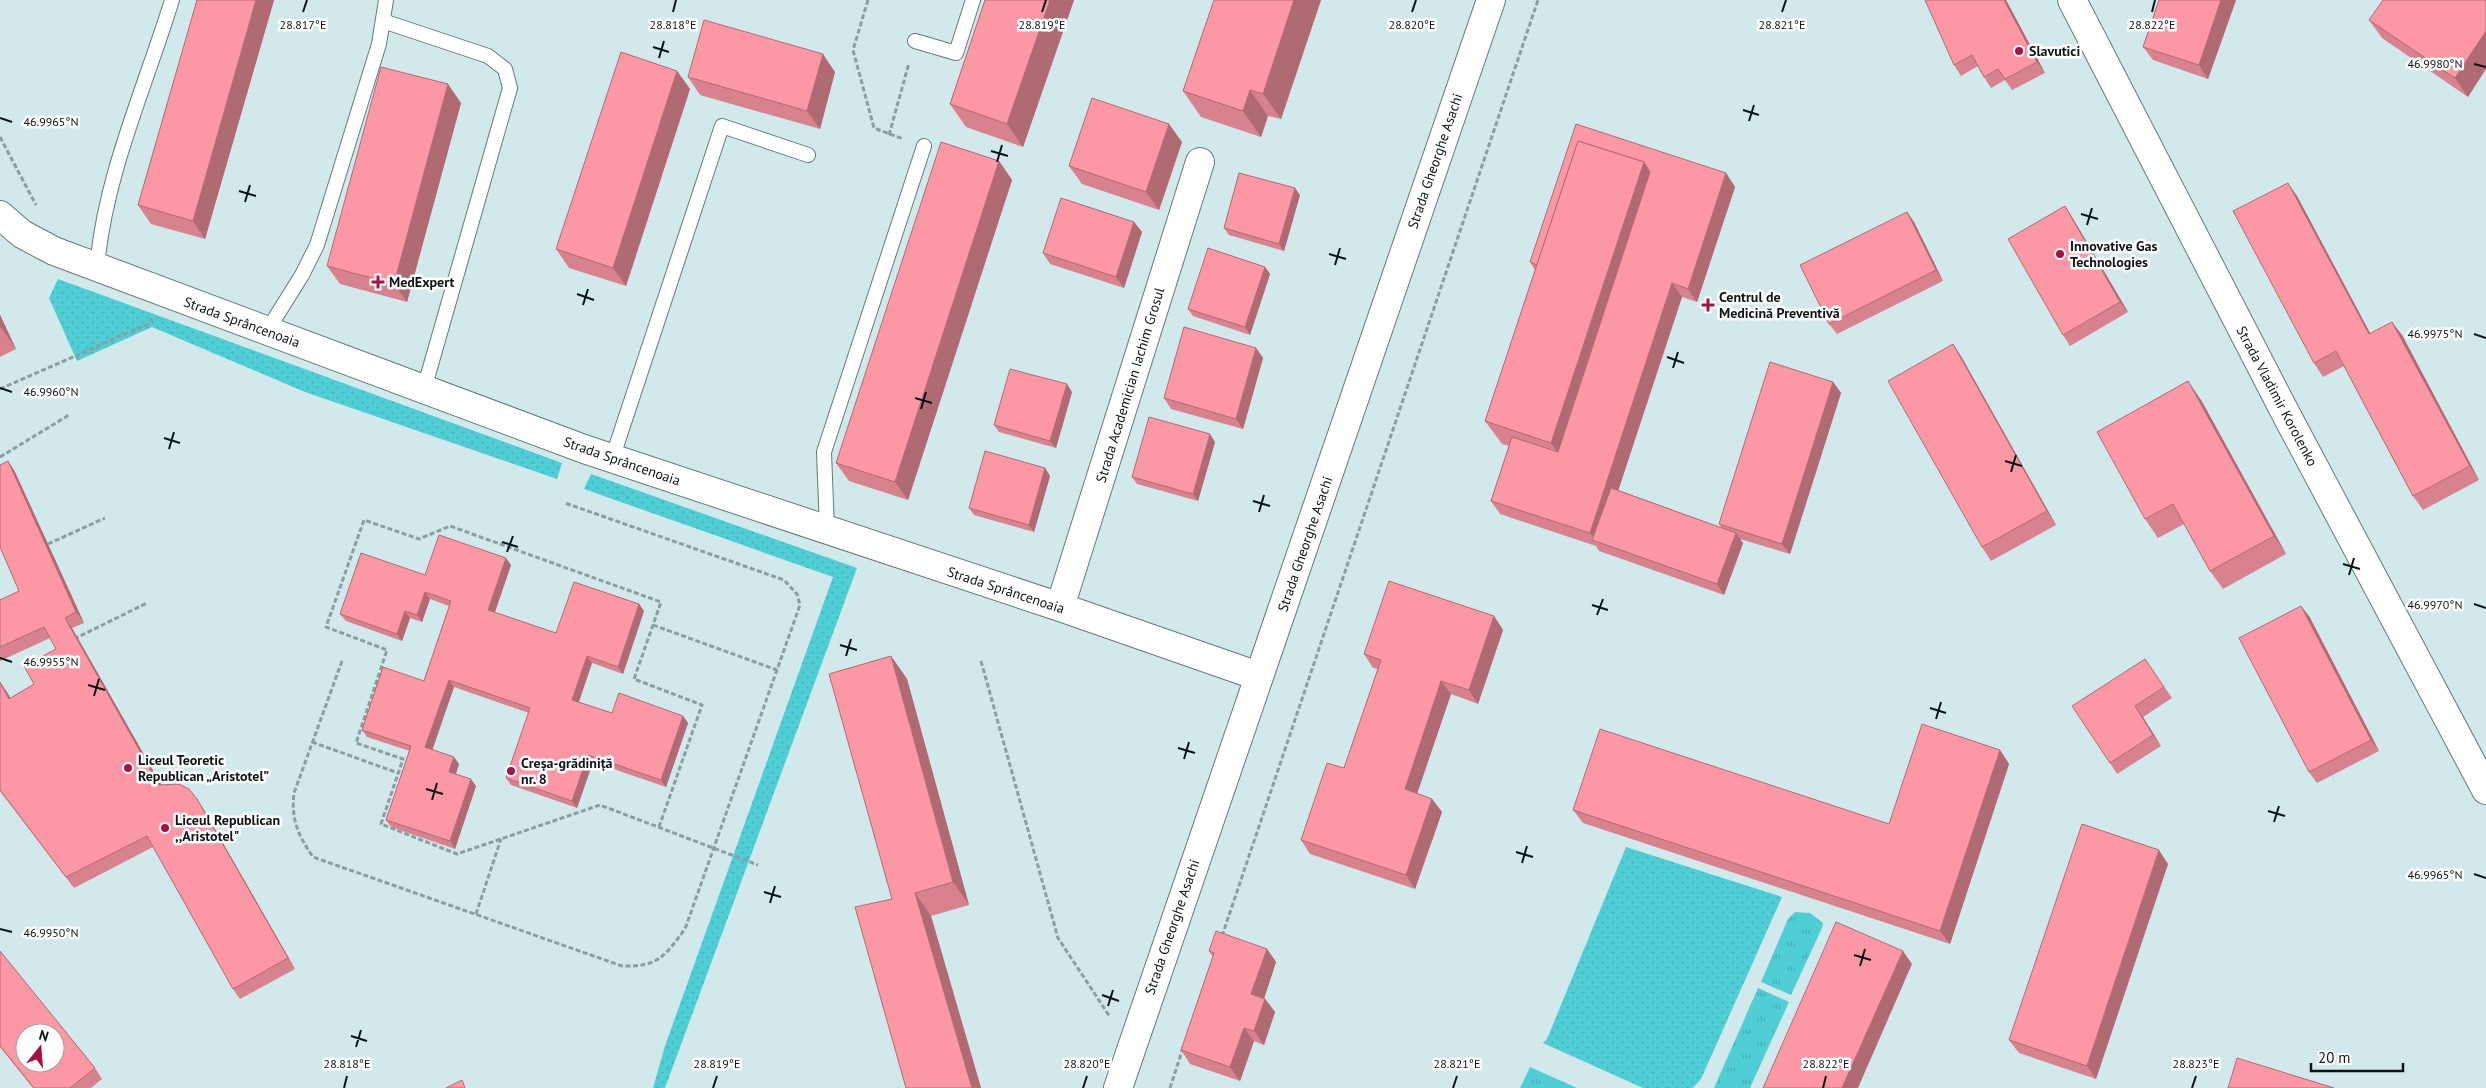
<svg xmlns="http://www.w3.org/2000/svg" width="2486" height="1088" viewBox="0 0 2486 1088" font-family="'PT Sans',sans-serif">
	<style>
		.grass { fill: url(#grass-tufts) }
		.park { fill: url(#park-dots) }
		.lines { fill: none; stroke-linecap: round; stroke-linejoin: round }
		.service-casing { stroke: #647a7b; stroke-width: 16 }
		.minor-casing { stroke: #647a7b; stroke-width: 30 }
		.tertiary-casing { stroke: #647a7b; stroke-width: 30 }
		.secondary-casing { stroke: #647a7b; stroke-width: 30 }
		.primary-casing { stroke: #647a7b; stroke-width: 30 }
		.path { stroke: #8c9e9f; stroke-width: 3; stroke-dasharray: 5 2.5; stroke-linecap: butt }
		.service { stroke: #fff; stroke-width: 14 }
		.minor { stroke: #fff; stroke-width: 28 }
		.tertiary { stroke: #fff; stroke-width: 28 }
		.secondary { stroke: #fff; stroke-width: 28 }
		.primary { stroke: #fff; stroke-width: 28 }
		.wall { fill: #d9828f }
		.shaded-wall { fill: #b06a74 }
		.building { fill: #fc97a6; stroke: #b06a74; fill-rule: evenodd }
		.ticks { fill: none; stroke: #0c1415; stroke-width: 2 }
		.poi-dot { fill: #a71043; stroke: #fff; stroke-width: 2 }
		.labels { text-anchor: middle; stroke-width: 5; stroke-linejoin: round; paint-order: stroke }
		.poi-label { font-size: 14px; font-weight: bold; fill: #0c1415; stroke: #fff; text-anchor: start }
		.street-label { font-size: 14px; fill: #0c1415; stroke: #fff }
		.ticks-label { font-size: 12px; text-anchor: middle; fill: #0c1415; stroke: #fff; stroke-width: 5; stroke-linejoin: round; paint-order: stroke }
	</style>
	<defs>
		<pattern id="grass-tufts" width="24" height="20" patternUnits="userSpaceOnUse" patternTransform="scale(1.25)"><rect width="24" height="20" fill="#4fced6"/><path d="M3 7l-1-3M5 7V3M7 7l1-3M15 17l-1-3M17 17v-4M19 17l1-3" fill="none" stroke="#44b0b7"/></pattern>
		<pattern id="park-dots" width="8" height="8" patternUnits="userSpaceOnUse" patternTransform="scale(1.25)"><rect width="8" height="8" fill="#4fced6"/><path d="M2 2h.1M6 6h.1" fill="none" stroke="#44b0b7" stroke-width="1.8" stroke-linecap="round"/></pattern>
	</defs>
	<rect width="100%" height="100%" fill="#d1e9ea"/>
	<g class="grass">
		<polygon points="1795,912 1810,913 1823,923 1822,928 1791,995 1761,982 1788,919"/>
		<polygon points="1758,988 1789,1002 1750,1088 1714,1088"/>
		<polygon points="1530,1067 1577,1088 1520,1088"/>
	</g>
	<g class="park">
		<polygon points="58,279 562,463 557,479 305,392 152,327 77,361 49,298"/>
		<polygon points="591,474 857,568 665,1088 653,1088 665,1046 833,577 584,489"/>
		<polygon points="1626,847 1782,897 1701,1079 1693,1088 1643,1088 1543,1043 1547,1039"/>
	</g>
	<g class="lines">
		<defs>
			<g id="service">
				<polyline points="383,21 488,56 505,69 510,88 424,389"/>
				<polyline points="915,41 956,53 973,0"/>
				<path d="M97,267C105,175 145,88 172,0"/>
				<polyline points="267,331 302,275 317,245 379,44 386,0"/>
				<polyline points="612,459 722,126 808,155"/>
				<polyline points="827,529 824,452 924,146"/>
			</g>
			<polyline id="minor" points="1060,607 1200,162"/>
			<polyline id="tertiary" points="0,215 22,234 54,251 584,449 1060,607 1258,676"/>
			<polyline id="secondary" points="2072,0 2287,416 2486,790"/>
			<polyline id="primary" points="1118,1088 1491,0"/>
		</defs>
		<use href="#service" class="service-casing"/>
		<use href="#minor" class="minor-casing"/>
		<use href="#tertiary" class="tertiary-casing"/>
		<use href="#secondary" class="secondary-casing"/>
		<use href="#primary" class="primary-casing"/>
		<g class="path">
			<polyline points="868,0 853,50 874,128 903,139"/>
			<polyline points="889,135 909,63"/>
			<polyline points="0,137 36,205"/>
			<polyline points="0,389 148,324 152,318"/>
			<polyline points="0,457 69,415"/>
			<polyline points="48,544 105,518"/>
			<polyline points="653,625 777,670"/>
			<polyline points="74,639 147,603"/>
			<path d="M342,661L294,793C291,820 298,835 313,857L622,966C658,967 664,957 685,929L800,605L797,594L784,580L565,503"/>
			<polyline points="981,661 1058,938 1110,1017"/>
			<polyline points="312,742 398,773"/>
			<polyline points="659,827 702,705 634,679 661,602 450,526 419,539 364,520 326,627 387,650 356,743 403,759 381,824 457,854 600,805 758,865"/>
			<polyline points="476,914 501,839"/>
			<polyline points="1222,936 1538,0"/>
			<polyline points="1170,1088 1183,1048"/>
		</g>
		<use href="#service" class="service"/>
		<use href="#minor" class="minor"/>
		<use href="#tertiary" class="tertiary"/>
		<use href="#secondary" class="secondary"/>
		<use href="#primary" class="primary"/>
	</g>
	<g class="wall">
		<polygon points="197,0 274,0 205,239 151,224 138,205"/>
		<polygon points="985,0 1074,0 1023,147 966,127 950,104"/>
		<polygon points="1214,0 1321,0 1281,119 1268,116 1261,137 1201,117 1183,91"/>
		<polygon points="1925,0 2006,0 2045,73 2012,90 2005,80 1991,88 1984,77 1978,66 1961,76 1954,65"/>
		<polygon points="2159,0 2236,0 2208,79 2153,60 2143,47"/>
		<polygon points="2486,0 2468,97 2382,38 2369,20"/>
		<polygon points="677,71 690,89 626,286 569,268 556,249"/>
		<polygon points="835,72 820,129 700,95 688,77"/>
		<polygon points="461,103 407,302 340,284 327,266"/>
		<polygon points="1182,142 1159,210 1082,184 1069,166"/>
		<polygon points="999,161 1012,180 908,500 849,481 836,463"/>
		<polygon points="1726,173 1735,187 1697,302 1682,297 1618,490 1722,528 1719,524 1833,382 1841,393 1790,554 1740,539 1743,543 1724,595 1599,551 1596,546 1500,514 1491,501 1509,446 1502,444 1485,421 1535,270 1530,262"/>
		<polygon points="1300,195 1284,251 1229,235 1224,228"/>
		<polygon points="2297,196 2370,333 2402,335 2479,480 2423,510 2413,496 2344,366 2323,377 2314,363"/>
		<polygon points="2065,206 2072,217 2128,312 2070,346 2063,335"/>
		<polygon points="1907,212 1914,222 1943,281 1837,334 1829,324"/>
		<polygon points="1134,222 1142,232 1124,288 1050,264 1043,253"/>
		<polygon points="1265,267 1270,274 1250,335 1193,316 1188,309"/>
		<polygon points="0,315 16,349 0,357"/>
		<polygon points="1953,344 1962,358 2056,525 1991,561 1982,547"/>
		<polygon points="1256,348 1263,358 1243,429 1171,409 1164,398"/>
		<polygon points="1072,392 1056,448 999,432 994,425"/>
		<polygon points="2201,400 2286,554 2223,589 2210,571 2184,524 2158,538 2145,519"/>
		<polygon points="1215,442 1198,501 1137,484 1132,477"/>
		<polygon points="8,461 15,472 84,623 72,628 161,785 197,799 204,810 295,969 240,999 233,989 153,847 74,888 0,791 0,682 10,698 34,684 56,649 50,638 0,661 0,600 19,591"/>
		<polygon points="1045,468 1050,476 1034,532 974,515 969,508"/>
		<polygon points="511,565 494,613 556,633 639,604 644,611 623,674 592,663 579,702 612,713 683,716 688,723 666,787 593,762 577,808 511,785 506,778 529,713 454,687 432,749 459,764 456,774 476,786 455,849 391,827 386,820 410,751 367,737 362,730 424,681 449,606 430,599 422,622 410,618 402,641 346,621 340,614 425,575"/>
		<polygon points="1494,616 1503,630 1478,704 1451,694 1417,793 1432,799 1442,812 1415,889 1310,854 1301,840 1344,768 1378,669 1373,668 1364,654"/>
		<polygon points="2309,616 2379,751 2317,783 2309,772"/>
		<polygon points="891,656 907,679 969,905 931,916 981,1088 906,1088 892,899"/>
		<polygon points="2145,659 2172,698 2143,717 2161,746 2117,774 2110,763"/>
		<polygon points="2000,750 2009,764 1950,944 1583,823 1573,810 1889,824"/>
		<polygon points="2168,864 2096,1079 2019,1053 2009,1040"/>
		<polygon points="1267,949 1276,962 1264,998 1275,1012 1264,1045 1254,1041 1240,1081 1190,1064 1181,1050 1213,957 1209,951"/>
		<polygon points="0,951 95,1068 102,1079 91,1088 33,1088 0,1047"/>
	</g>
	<g class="shaded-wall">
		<polygon points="256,0 274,0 205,239 193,221"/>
		<polygon points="1050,0 1074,0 1023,147 1007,124"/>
		<polygon points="1294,0 1321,0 1281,119 1263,94"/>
		<polygon points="2004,0 2006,0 2045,73 2037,62"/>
		<polygon points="2221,0 2236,0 2208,79 2199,65"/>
		<polygon points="2486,31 2486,69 2468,97 2455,78"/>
		<polygon points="823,54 835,72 820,129 807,111"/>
		<polygon points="677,71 690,89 626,286 613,268"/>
		<polygon points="448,84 461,103 407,302 394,284"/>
		<polygon points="1250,90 1268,116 1261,137 1243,111"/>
		<polygon points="1169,124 1182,142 1159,210 1146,192"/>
		<polygon points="999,161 1012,180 908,500 895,482"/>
		<polygon points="1644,162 1660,185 1567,466 1551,443"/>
		<polygon points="1726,173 1735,187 1697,302 1688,289"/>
		<polygon points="2288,183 2297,196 2378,348 2369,334"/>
		<polygon points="1295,188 1300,195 1284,251 1279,244"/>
		<polygon points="2065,206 2072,217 2128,312 2120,302"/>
		<polygon points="1907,212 1914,222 1943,281 1936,270"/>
		<polygon points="1134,222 1142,232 1124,288 1116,277"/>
		<polygon points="1265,267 1270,274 1250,335 1245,327"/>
		<polygon points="1672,283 1682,297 1601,543 1596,541 1590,533"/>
		<polygon points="0,315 16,349 0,326"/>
		<polygon points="2392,322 2402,335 2479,480 2470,466"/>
		<polygon points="1953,344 1962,358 2056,525 2047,511"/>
		<polygon points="1256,348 1263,358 1243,429 1236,419"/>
		<polygon points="2188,381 2201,400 2286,554 2274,536"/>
		<polygon points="1833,382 1841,393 1790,554 1782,544"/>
		<polygon points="1067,384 1072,392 1056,448 1050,441"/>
		<polygon points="1210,434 1215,442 1198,501 1193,494"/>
		<polygon points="8,461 15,472 84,623 76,612"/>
		<polygon points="1045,468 1050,476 1034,532 1029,525"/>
		<polygon points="1736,533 1743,543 1724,595 1717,584"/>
		<polygon points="506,558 511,565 493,618 488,610"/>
		<polygon points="425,592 430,599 422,622 417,615"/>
		<polygon points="639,604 644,611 623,674 618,667"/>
		<polygon points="2301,606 2309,616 2379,751 2371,740"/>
		<polygon points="405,611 410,618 402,641 397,634"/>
		<polygon points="1494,616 1503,630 1478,704 1469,690"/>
		<polygon points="65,618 72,628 167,795 159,785"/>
		<polygon points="587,656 592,663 577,707 572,700"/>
		<polygon points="891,656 907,679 969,905 953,882"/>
		<polygon points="449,680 454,687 431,754 425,747"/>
		<polygon points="1441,681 1451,694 1414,803 1405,789"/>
		<polygon points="0,682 7,692 17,709 9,699"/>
		<polygon points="2135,706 2143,717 2161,746 2153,735"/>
		<polygon points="683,716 688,723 666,787 661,780"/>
		<polygon points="2000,750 2009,764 1950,944 1940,931"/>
		<polygon points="588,755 593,762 577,808 572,801"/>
		<polygon points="454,757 459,764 454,779 449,772"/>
		<polygon points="471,779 476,786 455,849 450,841"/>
		<polygon points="197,799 204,810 295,969 288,958"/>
		<polygon points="1432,799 1442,812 1415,889 1406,875"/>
		<polygon points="2159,850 2168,864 2096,1079 2087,1066"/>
		<polygon points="915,893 931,916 981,1088 972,1088"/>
		<polygon points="1267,949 1276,962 1261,1008 1251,994"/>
		<polygon points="1903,951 1912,964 1858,1088 1842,1088"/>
		<polygon points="1265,999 1275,1012 1264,1045 1254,1031"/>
		<polygon points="1244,1028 1254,1041 1240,1081 1230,1067"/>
	</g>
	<g class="building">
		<polygon points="197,0 256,0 193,221 138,205"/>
		<polygon points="985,0 1050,0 1007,124 950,104"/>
		<polygon points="1214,0 1294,0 1263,94 1250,90 1243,111 1183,91"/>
		<polygon points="1925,0 2004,0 2037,62 2005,79 1998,69 1984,77 1972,55 1954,65"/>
		<polygon points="2159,0 2221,0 2199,65 2143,47"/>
		<polygon points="2383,0 2486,0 2486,31 2455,78 2369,20"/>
		<polygon points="704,20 823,54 807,111 688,77"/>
		<polygon points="621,52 677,71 613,268 556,249"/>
		<polygon points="381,67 448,84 394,284 327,266"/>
		<polygon points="1092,98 1169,124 1146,192 1069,166"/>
		<polygon points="1576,124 1726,173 1688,289 1672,283 1590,533 1491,501 1512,437 1558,452 1650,172 1644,162 1578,141 1537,265 1530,262"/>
		<polygon points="1578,141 1644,162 1551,443 1485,421"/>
		<polygon points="941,142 999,161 895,482 836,463"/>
		<polygon points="1239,173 1295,188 1279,244 1224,228"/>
		<polygon points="2288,183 2369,334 2392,322 2470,466 2413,496 2336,351 2314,363 2233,211"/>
		<polygon points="1061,198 1134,222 1116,277 1043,253"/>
		<polygon points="2065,206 2120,302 2063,335 2008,239"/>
		<polygon points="1907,212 1936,270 1829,324 1800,265"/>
		<polygon points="1208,248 1265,267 1245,327 1188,309"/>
		<polygon points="1184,327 1256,348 1236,419 1164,398"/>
		<polygon points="1953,344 2047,511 1982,547 1888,381"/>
		<polygon points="1770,362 1833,382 1782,544 1719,524"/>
		<polygon points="1010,369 1067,384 1050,441 994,425"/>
		<polygon points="2188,381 2274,536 2210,571 2173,504 2145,519 2097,432"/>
		<polygon points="1149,417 1210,434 1193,494 1132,477"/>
		<polygon points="985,451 1045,468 1029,525 969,508"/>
		<polygon points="8,461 76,612 65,618 159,785 179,784 189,789 197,799 288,958 233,989 147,836 66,877 0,790 0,682 9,699 34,684 24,666 56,649 44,627 0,647 0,600 19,591 0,547 0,465"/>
		<polygon points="1611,488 1736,533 1717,584 1592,540"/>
		<polygon points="439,535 506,558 488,610 556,633 574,582 639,604 618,667 587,656 572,700 612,713 619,693 683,716 661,780 588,755 572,801 506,778 530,708 449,680 425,747 454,757 449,772 471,779 450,841 386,820 411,746 362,730 383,667 424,681 451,601 425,592 417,615 405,611 397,634 340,614 361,553 425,575"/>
		<polygon points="1389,581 1494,616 1469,690 1441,681 1405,789 1432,799 1406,875 1301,840 1327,763 1344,768 1381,660 1364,654"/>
		<polygon points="2301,606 2371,740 2309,772 2239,638"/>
		<polygon points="891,656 953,882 915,893 972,1088 906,1088 855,907 892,899 829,674"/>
		<polygon points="2145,659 2164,687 2135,706 2153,735 2110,763 2072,706"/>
		<polygon points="1922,724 2000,750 1940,931 1573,810 1600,729 1889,824"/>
		<polygon points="2082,824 2159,850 2087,1066 2009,1040"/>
		<polygon points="1836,922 1903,951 1842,1088 1763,1088"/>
		<polygon points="1216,931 1267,949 1251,994 1265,999 1254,1031 1244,1028 1230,1067 1181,1050 1214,953 1209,951"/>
		<path d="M0,951L95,1068L70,1088H34L0,1046ZM25,1033H55V1063H25Z"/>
		<polygon points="2237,1058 2334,1088 2228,1088"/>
		<polygon points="462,1080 465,1088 446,1088"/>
	</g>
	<path class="ticks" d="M303,12L307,0M673,12L676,0M1042,12L1046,0M1412,12L1416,0M1782,12L1786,0M2152,12L2155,0M653,47L669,52M659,58L664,41M2474,64L2486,67M1743,110L1759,115M0,118L12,122M1749,121L1754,105M991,151L1008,156M997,162L1002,145M239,191L256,196M245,202L250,185M2081,214L2098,219M2087,225L2092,208M1329,254L1346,259M1335,265L1340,248M577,294L594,300M583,305L588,289M2474,334L2486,338M1667,357L1684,363M1673,368L1678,352M0,388L12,392M915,398L932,403M921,409L926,392M164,438L180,443M169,449L174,432M2005,461L2022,466M2011,472L2016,455M1253,501L1270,506M1259,512L1264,495M502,542L518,547M507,552L513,536M2343,564L2360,569M2349,575L2354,558M2474,604L2486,608M1592,605L1608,610M1597,615L1603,599M840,645L857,650M846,656L851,639M0,658L12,662M88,685L105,690M94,696L99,679M1930,708L1946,713M1936,719L1941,702M1178,748L1195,753M1184,759L1189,742M426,789L443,794M432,800L437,783M2268,811L2285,816M2274,822L2279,806M1516,852L1533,857M1522,863L1527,846M2474,874L2486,878M764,892L781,897M770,903L775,886M0,929L12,932M1854,955L1871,960M1860,966L1865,949M1102,995L1119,1001M1108,1006L1113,990M351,1036L367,1041M356,1047L361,1030M344,1088L347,1076M713,1088L717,1076M1083,1088L1087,1076M1453,1088L1457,1076M1823,1088L1826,1076M2192,1088L2196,1076"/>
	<g class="poi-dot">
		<circle cx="2019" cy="51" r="5"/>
		<circle cx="2060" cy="254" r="5"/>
		<path d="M375.5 274.5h5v5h5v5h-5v5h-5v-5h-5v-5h5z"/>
		<path d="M1705.5 297.5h5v5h5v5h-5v5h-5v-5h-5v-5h5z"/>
		<circle cx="128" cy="768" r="5"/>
		<circle cx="511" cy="771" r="5"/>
		<circle cx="165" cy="828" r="5"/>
	</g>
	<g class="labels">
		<g class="poi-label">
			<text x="2029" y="56">Slavutici</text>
			<text x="2070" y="251">Innovative Gas<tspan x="2070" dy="16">Technologies</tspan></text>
			<text x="389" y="287">MedExpert</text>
			<text x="1719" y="302">Centrul de<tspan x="1719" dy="16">Medicină Preventivă</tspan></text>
			<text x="138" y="765">Liceul Teoretic<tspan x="138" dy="16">Republican „Aristotel”</tspan></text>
			<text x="521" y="768">Creșa-grădiniță<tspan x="521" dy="16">nr. 8</tspan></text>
			<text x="175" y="825">Liceul Republican<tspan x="175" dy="16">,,Aristotel"</tspan></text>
		</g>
		<g class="street-label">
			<text transform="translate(1435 161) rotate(-71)" y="5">Strada Gheorghe Asachi</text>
			<text transform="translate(242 322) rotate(20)" y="5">Strada Sprâncenoaia</text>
			<text transform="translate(1130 385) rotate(-73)" y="5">Strada Academician Iachim Grosul</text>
			<text transform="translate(2277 396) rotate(62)" y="5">Strada Vladimir Korolenko</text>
			<text transform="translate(622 461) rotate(19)" y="5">Strada Sprâncenoaia</text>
			<text transform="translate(1305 544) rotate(-71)" y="5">Strada Gheorghe Asachi</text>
			<text transform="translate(1006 590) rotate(18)" y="5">Strada Sprâncenoaia</text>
			<text transform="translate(1172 927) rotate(-71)" y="5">Strada Gheorghe Asachi</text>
		</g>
	</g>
	<g class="ticks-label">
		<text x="303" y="29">28.817°E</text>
		<text x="673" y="29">28.818°E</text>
		<text x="1042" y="29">28.819°E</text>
		<text x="1412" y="29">28.820°E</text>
		<text x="1782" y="29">28.821°E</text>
		<text x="2152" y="29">28.822°E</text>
		<text x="2435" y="68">46.9980°N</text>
		<text x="51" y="126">46.9965°N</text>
		<text x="2435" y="338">46.9975°N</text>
		<text x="51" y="396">46.9960°N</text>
		<text x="2435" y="609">46.9970°N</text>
		<text x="51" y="666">46.9955°N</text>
		<text x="2435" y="879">46.9965°N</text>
		<text x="51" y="937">46.9950°N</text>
		<text x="347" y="1068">28.818°E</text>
		<text x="717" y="1068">28.819°E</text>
		<text x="1087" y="1068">28.820°E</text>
		<text x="1457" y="1068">28.821°E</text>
		<text x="1826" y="1068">28.822°E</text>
		<text x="2196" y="1068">28.823°E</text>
	</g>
	<g transform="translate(40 1048) rotate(17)"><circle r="24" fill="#ffffff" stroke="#9ea1a1"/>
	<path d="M0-4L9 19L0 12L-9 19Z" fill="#a71043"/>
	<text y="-8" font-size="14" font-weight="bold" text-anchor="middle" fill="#0c1415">N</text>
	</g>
	<path d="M2311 1063v8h92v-8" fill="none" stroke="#0c1415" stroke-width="2.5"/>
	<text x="2318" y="1063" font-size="15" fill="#0c1415" stroke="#ffffff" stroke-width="4" paint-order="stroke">20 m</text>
</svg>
